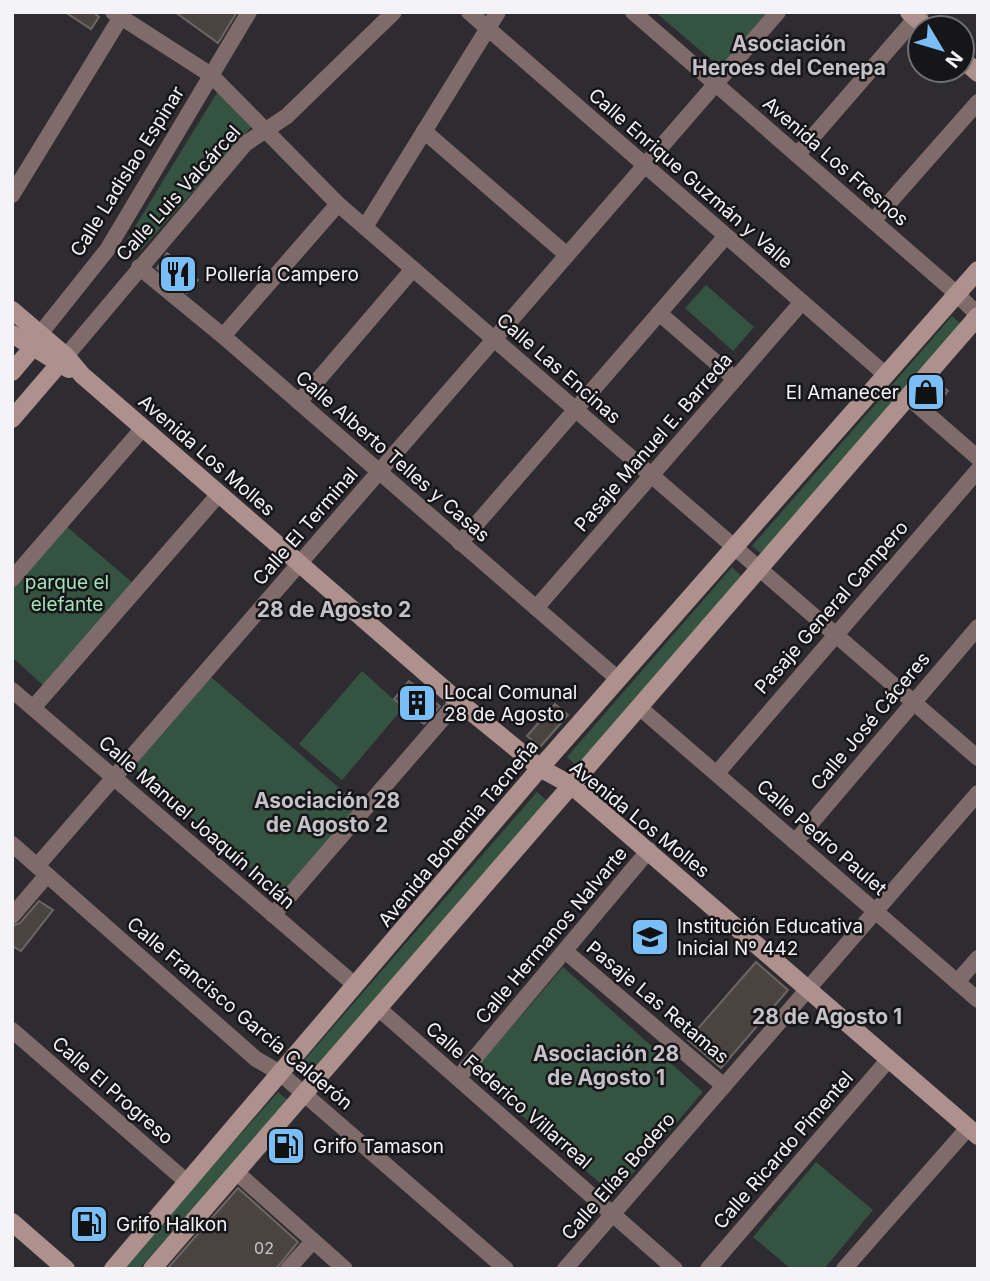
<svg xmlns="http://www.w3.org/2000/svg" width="990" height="1281" viewBox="0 0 990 1281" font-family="Inter,sans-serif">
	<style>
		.green { fill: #355341 }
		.building { fill: #4a4340; stroke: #6d6662; stroke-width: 2 }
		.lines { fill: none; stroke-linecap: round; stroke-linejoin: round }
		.street { stroke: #7f6c6a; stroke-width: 16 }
		.secondary { stroke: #ae908d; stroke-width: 18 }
		.labels { text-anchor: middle; stroke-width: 5; stroke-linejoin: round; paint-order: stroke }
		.number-label { font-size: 16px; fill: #cac7c9 }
		.street-label { font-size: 19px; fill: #f4f3f7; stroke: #161517 }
		.poi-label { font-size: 19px; fill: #f4f3f7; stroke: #161517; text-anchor: start }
		.park-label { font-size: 19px; fill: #a1e1ba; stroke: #161517 }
		.neighbourhood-label { font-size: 21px; font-weight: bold; fill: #c5c1c9; stroke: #161517 }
	</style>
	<rect width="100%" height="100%" fill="#2e2c31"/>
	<g class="green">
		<polygon points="655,12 769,12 721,68"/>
		<polygon points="218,91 253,125 141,250 127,240"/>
		<polygon points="706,285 754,327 733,351 685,308"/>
		<polygon points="952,316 962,325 762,554 752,546"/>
		<polygon points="66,526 134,584 45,687 12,657 12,585"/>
		<polygon points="732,567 742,577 578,767 567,757"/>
		<polygon points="362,671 403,708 342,780 299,744"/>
		<polygon points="211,677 360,806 283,897 137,771 138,760"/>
		<polygon points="537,792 548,802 311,1074 300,1065"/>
		<polygon points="563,967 703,1092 614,1195 472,1073"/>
		<polygon points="278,1092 289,1101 139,1269 120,1269"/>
		<polygon points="816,1162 873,1210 824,1269 791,1269 753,1237"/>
	</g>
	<g class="building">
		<polygon points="65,12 93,12 99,17 91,29"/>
		<polygon points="175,12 237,12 218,43"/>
		<polygon points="167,253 198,280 187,293 157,268"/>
		<polygon points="936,382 948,391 935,406 923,396"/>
		<polygon points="409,681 440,706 424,724 394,699"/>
		<polygon points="555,704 568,715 540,747 527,736"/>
		<polygon points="39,901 53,910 21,951 12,946 12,926 20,923"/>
		<polygon points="756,962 788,990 721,1068 688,1040"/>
		<polygon points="238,1188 298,1242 276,1269 167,1269"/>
	</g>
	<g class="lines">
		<g class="street">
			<polyline points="113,12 211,75 338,204 978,758"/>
			<polyline points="469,12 886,375"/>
			<polyline points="633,12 957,294 978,315"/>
			<polyline points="424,131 567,255"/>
			<polyline points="797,155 921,12"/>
			<polyline points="12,195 121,17"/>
			<polyline points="873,221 978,102"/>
			<polyline points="365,227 498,12"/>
			<polyline points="139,267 223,336 618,679"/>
			<polyline points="659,313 735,379"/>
			<polyline points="223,336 338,204"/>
			<polyline points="34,345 40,334 107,250 249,12"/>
			<polyline points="66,356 245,144 287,116 394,12"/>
			<polyline points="908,397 978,458"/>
			<polyline points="299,402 413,269"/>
			<polyline points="460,543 726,236"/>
			<polyline points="12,579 143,428"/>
			<polyline points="536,608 802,302"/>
			<polyline points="12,690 355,985"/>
			<polyline points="639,707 978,1000"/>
			<polyline points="33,708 219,494"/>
			<polyline points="717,773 978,470"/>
			<polyline points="795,842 978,627"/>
			<polyline points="12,844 256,1059 280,1073 506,1269"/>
			<polyline points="37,866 778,12"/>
			<polyline points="273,915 458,701"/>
			<polyline points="12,916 47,875"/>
			<polyline points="565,951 724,1086"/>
			<polyline points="957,982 978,958"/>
			<polyline points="378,1008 675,1269"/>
			<polyline points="12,1030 187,1182"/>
			<polyline points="458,1078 649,850"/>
			<polyline points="236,1172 345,1269"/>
			<polyline points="288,1269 313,1241"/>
			<polyline points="565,1269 978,793"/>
			<polyline points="708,1269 889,1059"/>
			<polyline points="844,1269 968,1128"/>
		</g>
		<g class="secondary">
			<polyline points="909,12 927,28"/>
			<polyline points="962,59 978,73"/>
			<polyline points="12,310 66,356 82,375 458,701 540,768 571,785 978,1136"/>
			<polyline points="12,334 69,369"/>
			<polyline points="12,372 33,347"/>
			<polyline points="12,419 66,356"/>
			<polyline points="12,1222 66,1269"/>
			<polyline points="113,1269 540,768 978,270"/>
			<polyline points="152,1269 978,316"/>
		</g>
	</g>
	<defs>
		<symbol id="restaurant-square" viewBox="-11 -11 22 22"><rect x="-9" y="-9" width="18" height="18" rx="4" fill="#7abef8" stroke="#161517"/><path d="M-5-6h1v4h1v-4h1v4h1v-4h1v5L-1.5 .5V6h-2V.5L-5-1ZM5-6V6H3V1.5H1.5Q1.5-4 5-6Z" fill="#111"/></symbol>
		<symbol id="shop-square" viewBox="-11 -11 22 22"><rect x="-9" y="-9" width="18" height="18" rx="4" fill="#7abef8" stroke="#161517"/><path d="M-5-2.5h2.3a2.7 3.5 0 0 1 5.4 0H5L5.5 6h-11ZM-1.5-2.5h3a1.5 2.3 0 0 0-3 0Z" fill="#111"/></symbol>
		<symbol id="building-square" viewBox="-11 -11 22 22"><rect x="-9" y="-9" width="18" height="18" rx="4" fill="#7abef8" stroke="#161517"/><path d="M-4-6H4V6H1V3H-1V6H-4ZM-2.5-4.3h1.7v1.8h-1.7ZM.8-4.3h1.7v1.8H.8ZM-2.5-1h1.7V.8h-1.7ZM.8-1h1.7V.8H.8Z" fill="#111"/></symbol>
		<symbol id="school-square" viewBox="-11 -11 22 22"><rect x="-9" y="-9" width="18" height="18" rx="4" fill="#7abef8" stroke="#161517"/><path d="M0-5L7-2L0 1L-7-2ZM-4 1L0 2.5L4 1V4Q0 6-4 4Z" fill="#111"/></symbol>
		<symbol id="fuel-square" viewBox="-11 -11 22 22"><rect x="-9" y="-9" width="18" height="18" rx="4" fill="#7abef8" stroke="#161517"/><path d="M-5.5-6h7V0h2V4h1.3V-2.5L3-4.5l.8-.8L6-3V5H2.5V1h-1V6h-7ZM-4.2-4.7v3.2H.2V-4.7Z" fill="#111"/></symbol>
	</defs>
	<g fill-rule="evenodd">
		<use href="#restaurant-square" x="156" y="252" width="44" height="44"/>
		<use href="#shop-square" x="904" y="370" width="44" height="44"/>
		<use href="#building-square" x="395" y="681" width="44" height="44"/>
		<use href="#school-square" x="628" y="915" width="44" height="44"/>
		<use href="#fuel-square" x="264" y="1124" width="44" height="44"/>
		<use href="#fuel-square" x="67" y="1202" width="44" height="44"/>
	</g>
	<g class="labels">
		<g class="number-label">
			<text x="264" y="1254">02</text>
		</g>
		<g class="street-label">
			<text transform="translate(836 161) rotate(41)" y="7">Avenida Los Fresnos</text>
			<text transform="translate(127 171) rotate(-58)" y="7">Calle Ladislao Espinar</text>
			<text transform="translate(691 178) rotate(41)" y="7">Calle Enrique Guzmán y Valle</text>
			<text transform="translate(178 193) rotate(-48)" y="7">Calle Luis Valcárcel</text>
			<text transform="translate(559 368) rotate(41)" y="7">Calle Las Encinas</text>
			<text transform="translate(653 442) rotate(-49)" y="7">Pasaje Manuel E. Barreda</text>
			<text transform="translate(207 455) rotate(41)" y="7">Avenida Los Molles</text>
			<text transform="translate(393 456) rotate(41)" y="7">Calle Alberto Telles y Casas</text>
			<text transform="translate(305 526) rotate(-49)" y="7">Calle El Terminal</text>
			<text transform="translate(831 607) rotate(-49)" y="7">Pasaje General Campero</text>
			<text transform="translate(870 721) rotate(-50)" y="7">Calle José Cáceres</text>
			<text transform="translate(640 819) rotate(39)" y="7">Avenida Los Molles</text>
			<text transform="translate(197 822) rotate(41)" y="7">Calle Manuel Joaquín Inclán</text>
			<text transform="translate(458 833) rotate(-50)" y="7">Avenida Bohemia Tacneña</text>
			<text transform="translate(822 837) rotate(41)" y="7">Calle Pedro Paulet</text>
			<text transform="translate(551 935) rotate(-50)" y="7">Calle Hermanos Nalvarte</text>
			<text transform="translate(658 1002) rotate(40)" y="7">Pasaje Las Retamas</text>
			<text transform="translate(240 1013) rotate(40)" y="7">Calle Francisco García Calderón</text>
			<text transform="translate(113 1090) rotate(41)" y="7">Calle El Progreso</text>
			<text transform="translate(509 1095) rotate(41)" y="7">Calle Federico Villarreal</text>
			<text transform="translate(783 1150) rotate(-49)" y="7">Calle Ricardo Pimentel</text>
			<text transform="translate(618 1176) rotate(-49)" y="7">Calle Elías Bodero</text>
		</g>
		<g class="poi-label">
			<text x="205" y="281">Pollería Campero</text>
			<text x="899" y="399" text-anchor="end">El Amanecer</text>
			<text x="444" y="699">Local Comunal<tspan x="444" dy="22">28 de Agosto</tspan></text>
			<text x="677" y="933">Institución Educativa<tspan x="677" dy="22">Inicial Nº 442</tspan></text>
			<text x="313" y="1153">Grifo Tamason</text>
			<text x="116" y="1231">Grifo Halkon</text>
		</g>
		<g class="park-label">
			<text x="67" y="589">parque el<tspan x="67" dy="22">elefante</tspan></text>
		</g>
		<g class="neighbourhood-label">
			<text x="789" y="51">Asociación<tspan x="789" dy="24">Heroes del Cenepa</tspan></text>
			<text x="334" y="617">28 de Agosto 2</text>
			<text x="327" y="808">Asociación 28<tspan x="327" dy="24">de Agosto 2</tspan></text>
			<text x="827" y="1024">28 de Agosto 1</text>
			<text x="606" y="1061">Asociación 28<tspan x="606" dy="24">de Agosto 1</tspan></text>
		</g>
	</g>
	<rect width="990" height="1281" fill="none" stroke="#f4f3f7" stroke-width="28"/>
	<g transform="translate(941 49) rotate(128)"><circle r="33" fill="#161517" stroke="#6f6e71" stroke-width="2"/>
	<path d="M0-5L12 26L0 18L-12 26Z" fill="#7abef8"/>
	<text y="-10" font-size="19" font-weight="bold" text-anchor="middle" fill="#f4f3f7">N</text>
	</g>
</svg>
